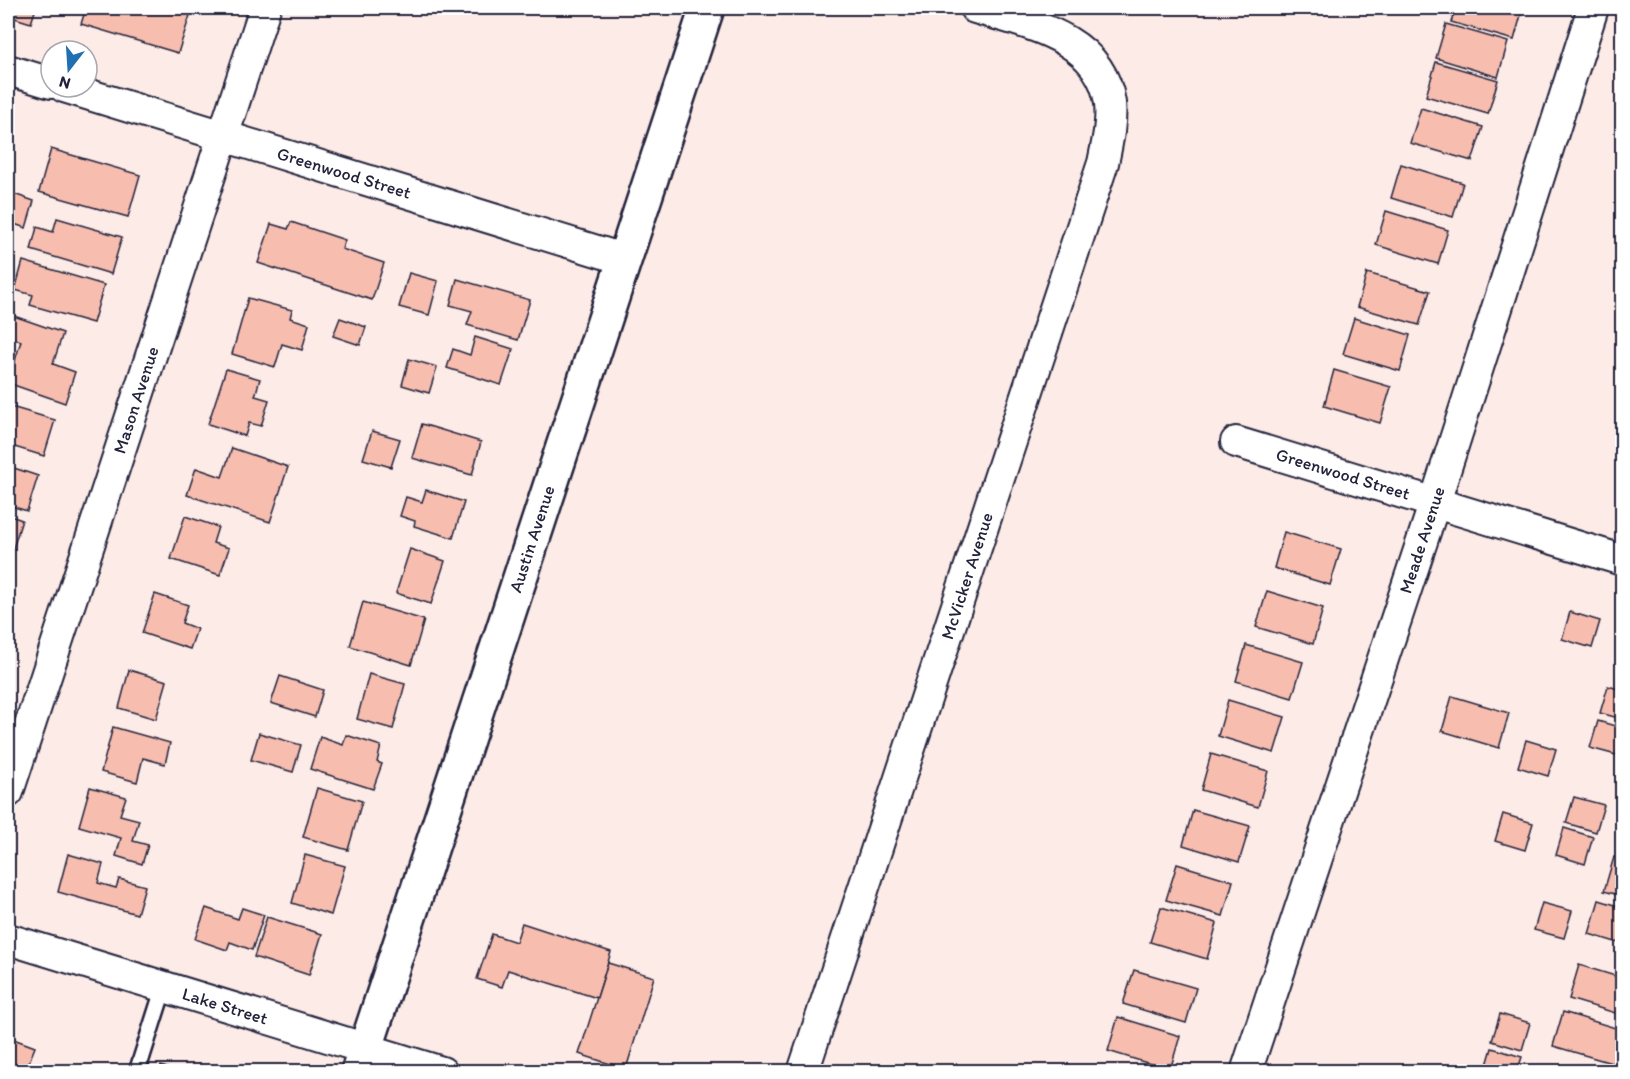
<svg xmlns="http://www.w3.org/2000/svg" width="1630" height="1079" viewBox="0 0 1630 1079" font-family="Itim,sans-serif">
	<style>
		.building { fill: #f7bdaf; stroke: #22223b; stroke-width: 1.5 }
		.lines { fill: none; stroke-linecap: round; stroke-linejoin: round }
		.service-casing { stroke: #22223b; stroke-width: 20 }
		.minor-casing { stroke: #22223b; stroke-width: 34 }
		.tertiary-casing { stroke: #22223b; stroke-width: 38 }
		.service { stroke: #fff; stroke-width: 15 }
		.minor { stroke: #fff; stroke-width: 30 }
		.tertiary { stroke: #fff; stroke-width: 33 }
		.labels { text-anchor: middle; stroke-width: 4.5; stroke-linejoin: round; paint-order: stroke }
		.street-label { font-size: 18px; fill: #22223b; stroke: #fff }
	</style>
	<rect width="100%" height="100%" fill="#fdebe7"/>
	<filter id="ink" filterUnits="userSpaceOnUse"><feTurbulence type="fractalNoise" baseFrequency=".0167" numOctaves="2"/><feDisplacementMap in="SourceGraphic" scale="12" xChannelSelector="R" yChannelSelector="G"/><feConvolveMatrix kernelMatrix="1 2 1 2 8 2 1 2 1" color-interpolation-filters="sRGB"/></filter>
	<g filter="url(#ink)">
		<g class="building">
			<polygon points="8,8 36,8 31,23 8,16"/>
			<polygon points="86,8 189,8 192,9 178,53 81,24"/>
			<polygon points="1456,8 1523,8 1514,40 1451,22"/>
			<polygon points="1446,24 1508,42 1498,77 1436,58"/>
			<polygon points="1436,62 1498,80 1488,114 1426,96"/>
			<polygon points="1421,108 1483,127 1472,161 1410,143"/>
			<polygon points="51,149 140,175 128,217 39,192"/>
			<polygon points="1401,164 1463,183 1453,217 1391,198"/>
			<polygon points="8,192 34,201 26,228 8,222"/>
			<polygon points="1386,211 1448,230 1438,264 1376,245"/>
			<polygon points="57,218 122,237 111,274 31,250 37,227 53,232"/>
			<polygon points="291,222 345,240 342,249 384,263 372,300 258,263 271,224 288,229"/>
			<polygon points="23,261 104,285 93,323 30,305 33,295 15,290"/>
			<polygon points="409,273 438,281 429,315 399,307"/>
			<polygon points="1367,273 1430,291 1419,325 1357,307"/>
			<polygon points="457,279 530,300 518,340 467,325 472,311 450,305"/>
			<polygon points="248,298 292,310 290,318 309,324 302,350 282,344 275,367 232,354"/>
			<polygon points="11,315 63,333 53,364 75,372 65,403 8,383 21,341 8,337 8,325"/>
			<polygon points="340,318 366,327 360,345 333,336"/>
			<polygon points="1354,318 1410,335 1400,371 1343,354"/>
			<polygon points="475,337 513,349 501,385 447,368 453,349 470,355"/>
			<polygon points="409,359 437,367 429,393 402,385"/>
			<polygon points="226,369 260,379 255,396 269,400 261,426 249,423 245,436 208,424"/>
			<polygon points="1334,370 1391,387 1380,423 1324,406"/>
			<polygon points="8,406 55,420 44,456 8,445"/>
			<polygon points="422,424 481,442 472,475 412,458"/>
			<polygon points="372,431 400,439 391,467 363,459"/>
			<polygon points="232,448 288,467 270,522 187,495 196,468 222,477"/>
			<polygon points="8,466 38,476 27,511 8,505"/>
			<polygon points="426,490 464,502 453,538 414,526 415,521 400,516 406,497 422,502"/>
			<polygon points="8,515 22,520 9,561 8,560"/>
			<polygon points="185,516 218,527 213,543 229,548 220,575 171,559"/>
			<polygon points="1284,532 1341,549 1330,585 1274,568"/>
			<polygon points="410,549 445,561 431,604 396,593"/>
			<polygon points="1267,591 1323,608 1313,644 1256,627"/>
			<polygon points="155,594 188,605 182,623 197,629 190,649 142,633"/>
			<polygon points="363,602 424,620 411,665 350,646"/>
			<polygon points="1570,612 1600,621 1592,648 1562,639"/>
			<polygon points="1246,645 1303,662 1292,698 1236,681"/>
			<polygon points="129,670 167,681 156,719 119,708"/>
			<polygon points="369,674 405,684 393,729 357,719"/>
			<polygon points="280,676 323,690 315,717 271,703"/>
			<polygon points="1608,686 1622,690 1622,719 1600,713"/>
			<polygon points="1452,696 1509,713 1499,748 1442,731"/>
			<polygon points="1228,700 1285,717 1274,753 1218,736"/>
			<polygon points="1598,721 1622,728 1622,748 1620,756 1590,748"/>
			<polygon points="113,727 170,743 165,764 143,758 137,782 101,772"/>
			<polygon points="259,733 301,745 293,772 251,760"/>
			<polygon points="346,735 381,746 377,762 382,764 373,789 310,769 320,737 343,745"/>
			<polygon points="1526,740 1556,749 1548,776 1518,767"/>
			<polygon points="1211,754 1268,771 1258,807 1201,790"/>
			<polygon points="90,787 126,797 120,815 139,820 133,841 148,845 142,864 116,856 121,838 79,826"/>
			<polygon points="317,788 362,801 348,850 303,837"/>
			<polygon points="1574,797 1604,805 1596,832 1566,823"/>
			<polygon points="1193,810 1250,826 1239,862 1183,845"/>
			<polygon points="1503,814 1533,823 1525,850 1495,841"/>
			<polygon points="1564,828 1593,837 1585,864 1556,855"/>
			<polygon points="68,854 103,864 98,883 116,888 119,879 145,886 137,914 58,892"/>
			<polygon points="305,855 345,866 331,915 292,903"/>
			<polygon points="1614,857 1622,860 1622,896 1604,891"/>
			<polygon points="1177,864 1233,881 1223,916 1166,900"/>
			<polygon points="1599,900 1622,907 1622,944 1589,934"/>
			<polygon points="1542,903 1572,911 1564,938 1534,930"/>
			<polygon points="1161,907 1217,923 1207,959 1150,942"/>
			<polygon points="206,908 238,919 242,908 264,915 252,950 230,942 227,950 195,939"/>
			<polygon points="267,917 322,934 309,975 254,957"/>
			<polygon points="522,923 611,952 597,998 508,970 502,987 477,979 492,934 516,942"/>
			<polygon points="608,963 654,977 626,1069 579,1054"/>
			<polygon points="1579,965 1622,978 1622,1015 1569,999"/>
			<polygon points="1134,970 1196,988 1186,1023 1123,1004"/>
			<polygon points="1563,1012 1622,1030 1622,1039 1615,1064 1553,1046"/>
			<polygon points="1500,1014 1530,1023 1522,1050 1492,1041"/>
			<polygon points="1118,1017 1180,1036 1170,1070 1108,1051"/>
			<polygon points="8,1037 35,1047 29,1062 46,1068 45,1072 8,1072"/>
			<polygon points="1492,1048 1522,1057 1517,1072 1485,1072"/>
			<polygon points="161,1066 179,1072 159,1072"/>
		</g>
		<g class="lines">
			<defs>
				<polyline id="service" points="137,1072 164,987"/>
				<g id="minor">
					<polyline points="8,70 51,83"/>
					<polyline points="64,87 623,259"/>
					<polyline points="1236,442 1622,560"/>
					<polyline points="8,792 265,8"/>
					<polyline points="8,939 442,1072"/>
					<path d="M803,1072L1103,163C1107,144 1112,123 1110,103C1101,37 1028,24 975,8"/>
					<polyline points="1246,1072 1435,502 1593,8"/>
				</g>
				<polyline id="tertiary" points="358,1072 707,8"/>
			</defs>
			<use href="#service" class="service-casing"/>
			<use href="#minor" class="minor-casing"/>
			<use href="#tertiary" class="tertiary-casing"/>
			<use href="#service" class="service"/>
			<use href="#minor" class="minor"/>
			<use href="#tertiary" class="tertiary"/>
		</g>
	</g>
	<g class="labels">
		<g class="street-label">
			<text transform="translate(344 173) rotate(17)" y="6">Greenwood Street</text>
			<text transform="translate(136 400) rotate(-72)" y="6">Mason Avenue</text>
			<text transform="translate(1343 474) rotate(17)" y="6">Greenwood Street</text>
			<text transform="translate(532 539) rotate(-72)" y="6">Austin Avenue</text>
			<text transform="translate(1422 540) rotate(-72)" y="6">Meade Avenue</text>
			<text transform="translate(967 576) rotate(-72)" y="6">McVicker Avenue</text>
			<text transform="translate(225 1006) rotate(17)" y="6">Lake Street</text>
		</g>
	</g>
	<rect width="1630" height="1079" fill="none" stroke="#fff" stroke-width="30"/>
	<rect x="15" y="15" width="1600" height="1049" fill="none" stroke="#22223b" stroke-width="2" filter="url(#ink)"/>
	<g transform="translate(69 69) rotate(197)"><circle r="28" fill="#ffffff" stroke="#a7a7b1" stroke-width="1.5"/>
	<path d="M0-4.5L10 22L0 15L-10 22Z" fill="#1f6fb2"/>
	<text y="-9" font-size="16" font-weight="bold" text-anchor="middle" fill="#22223b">N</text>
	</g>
</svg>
